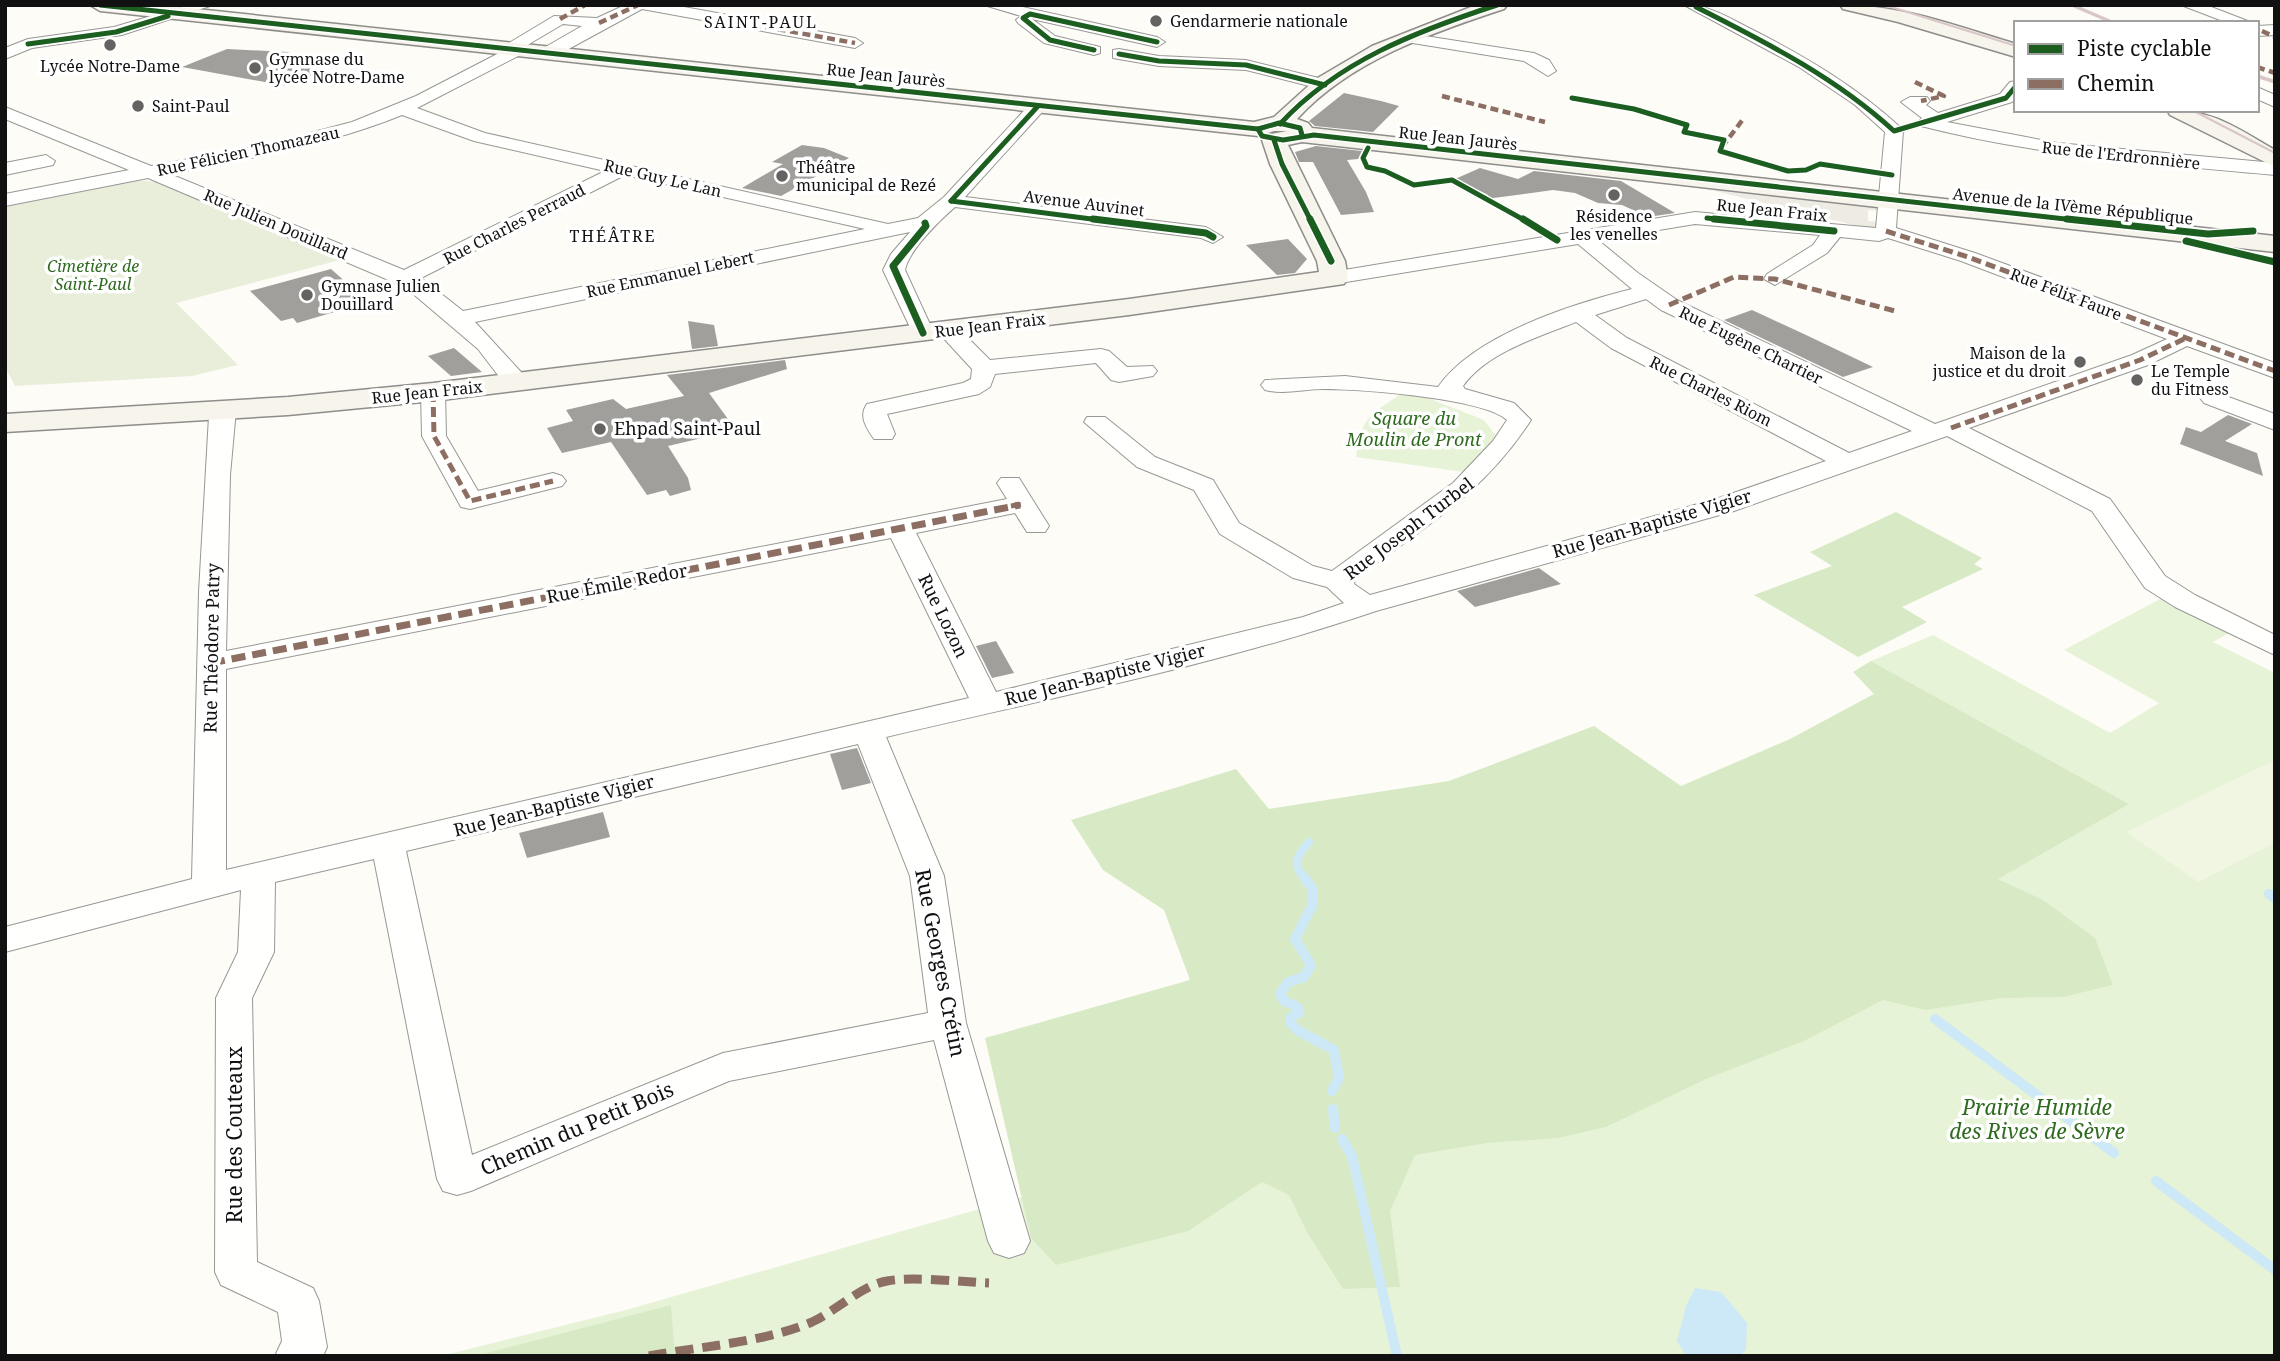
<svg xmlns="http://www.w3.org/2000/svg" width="2280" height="1361" viewBox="0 0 2280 1361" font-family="'Noto Serif',serif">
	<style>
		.green { fill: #e7f3d7 }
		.forest { fill: #d8eac5 }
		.cemetery { fill: #e9eedb }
		.pitch { fill: #f0f6e1 }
		.plaza { fill: #edebe2 }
		.water { fill: #cde8f7 }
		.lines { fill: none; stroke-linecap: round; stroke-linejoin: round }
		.stream-far1 { stroke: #cde8f7; stroke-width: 8 }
		.stream { stroke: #cde8f7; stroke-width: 10 }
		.building { fill: #a19f9c }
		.street-casing { stroke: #979795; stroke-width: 2 }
		.secondary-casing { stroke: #8e8d8b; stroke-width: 3 }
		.street { fill: #fffffe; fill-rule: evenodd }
		.secondary { fill: #f6f4eb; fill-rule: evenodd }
		.tram { stroke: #d9c6c7; stroke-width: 2 }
		.rail { stroke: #d9c6c7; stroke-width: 3.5 }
		.quiet-far3 { stroke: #8d6e63; stroke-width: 4.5; stroke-dasharray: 8 4.5; stroke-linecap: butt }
		.quiet-far2 { stroke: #8d6e63; stroke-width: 5; stroke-dasharray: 10 5; stroke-linecap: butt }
		.quiet-far1 { stroke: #8d6e63; stroke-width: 7; stroke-dasharray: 14 7; stroke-linecap: butt }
		.quiet { stroke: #8d6e63; stroke-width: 9; stroke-dasharray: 18 9; stroke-linecap: butt }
		.cycleway-far1-casing { stroke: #fff; stroke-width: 8 }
		.cycleway-casing { stroke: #fff; stroke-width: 10 }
		.cycleway-far1 { stroke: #1b5e20; stroke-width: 5 }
		.cycleway { stroke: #1b5e20; stroke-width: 7 }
		.poi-dot { fill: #646362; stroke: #fff; stroke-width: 2.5 }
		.labels { text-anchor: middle; stroke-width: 7; stroke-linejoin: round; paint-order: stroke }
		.far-poi-label { font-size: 16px; fill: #111; stroke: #fff; text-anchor: start }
		.far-neighbourhood-label { font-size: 16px; letter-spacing: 2px; fill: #111; stroke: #fff }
		.far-street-label { font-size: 16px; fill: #111; stroke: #fff }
		.far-park-label { font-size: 16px; font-style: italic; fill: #2f6b1f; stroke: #fff }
		.park-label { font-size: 18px; font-style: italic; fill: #2f6b1f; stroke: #fff }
		.poi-label { font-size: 18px; fill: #111; stroke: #fff; text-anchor: start }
		.street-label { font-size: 18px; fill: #111; stroke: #fff }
		.near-street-label { font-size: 21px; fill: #111; stroke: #fff }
		.near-park-label { font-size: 21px; font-style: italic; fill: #2f6b1f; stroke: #fff }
	</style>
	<rect width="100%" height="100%" fill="#fdfcf7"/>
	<g class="green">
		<path d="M1402,388L1484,420L1496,436L1471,473L1356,457C1361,418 1369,415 1401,394Z"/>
		<polygon points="2164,597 2231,632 2213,642 2275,673 2275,1356 441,1356 626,1310 1176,1153 2129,804 1871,661 1933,635 2110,733 2159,703 2064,650"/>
	</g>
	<g class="forest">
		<polygon points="1896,512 1982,558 1974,564 1983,569 1902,607 1927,622 1858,657 1754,595 1832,566 1810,552"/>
		<polygon points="1871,661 2129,804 1998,879 2043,900 2095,938 2113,985 2063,997 2002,998 1925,1010 1883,1000 1804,1041 1706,1079 1606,1127 1558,1138 1487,1143 1415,1155 1390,1211 1400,1287 1343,1289 1308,1234 1289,1195 1262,1182 1188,1231 1056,1265 1031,1238 985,1038 1190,980 1164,910 1103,870 1071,820 1236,769 1269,809 1449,781 1594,726 1681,786 1790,739 1874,694 1853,672"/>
		<polygon points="671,1305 675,1356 475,1356"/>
	</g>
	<polygon class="cemetery" points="128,180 161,182 344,259 176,303 238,365 192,376 15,386 5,367 5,204"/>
	<polygon class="pitch" points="2275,760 2275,843 2198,882 2126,832"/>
	<polygon class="plaza" points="1594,158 1868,189 1866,203 1878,208 1879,211 1868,210 1868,221 1880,222 1877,229 1862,227 1707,189 1627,176"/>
	<polygon class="water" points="1695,1288 1721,1292 1747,1323 1746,1350 1739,1356 1686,1356 1677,1341 1686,1306"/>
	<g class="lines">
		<path class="stream-far1" d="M1304,878C1291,862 1297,857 1309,842"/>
		<g class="stream">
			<polyline points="1303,876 1313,889 1312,906 1295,939 1311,965 1304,977 1288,982 1280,994 1284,1001 1298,1007 1299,1013 1291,1017 1290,1022 1297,1030 1334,1050 1339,1078 1332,1091"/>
			<polyline points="2269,894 2275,898"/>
			<polyline points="1935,1019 2114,1153"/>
			<polyline points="1333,1109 1335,1128"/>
			<polyline points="1342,1139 1352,1156 1397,1356"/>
			<polyline points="2156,1181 2275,1270"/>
		</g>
	</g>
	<g class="building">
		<polygon points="227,49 288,52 302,57 322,71 287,86 182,67"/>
		<polygon points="1344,93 1381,101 1399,106 1373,132 1315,126 1309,121"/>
		<polygon points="802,145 824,148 849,158 781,196 742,188 783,164 772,162"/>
		<polygon points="1316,146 1362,151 1358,159 1347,160 1366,192 1374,212 1341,215 1313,162 1299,162 1295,152"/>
		<polygon points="1480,168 1518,179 1534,171 1621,181 1675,213 1648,217 1622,205 1598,203 1575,193 1553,190 1486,199 1488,195 1455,179"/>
		<polygon points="1288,239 1307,259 1295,273 1277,275 1246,245"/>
		<polygon points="331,269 364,298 344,304 348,308 297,323 293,318 281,321 250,291"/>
		<polygon points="1752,310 1806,335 1873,367 1843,377 1724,320"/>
		<polygon points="688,321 714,325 718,346 692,349"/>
		<polygon points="454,348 482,372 451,376 428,356"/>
		<polygon points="785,360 787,369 709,393 736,430 668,446 688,478 691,490 670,496 666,490 647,495 611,442 562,453 547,428 573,421 566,410 613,399 626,409 684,396 667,375"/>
		<polygon points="2228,415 2252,424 2225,441 2257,453 2263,476 2180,444 2186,427 2201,432"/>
		<polygon points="1539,568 1561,584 1475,607 1457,591"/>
		<polygon points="996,641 1014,673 992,678 976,646"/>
		<polygon points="857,748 871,783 842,790 830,754"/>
		<polygon points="603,812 610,837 527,858 519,833"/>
	</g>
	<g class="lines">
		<defs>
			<g id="street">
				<polygon points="188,5 213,5 122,35 32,48 5,59 5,48 28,39 114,27"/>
				<path d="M625,5H673L855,38L863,43L855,48L642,9L554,57H542V49L582,26L563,24L524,47V53L417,108L485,133L888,224L918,218L944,197L1032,102L1038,101L1047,106L1044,110L965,197L1206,227L1223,237L1213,243L1201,238L955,207C940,220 909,250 905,270L934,333L931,338H915L883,270L891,254L910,232L475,322L521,372L527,382L523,387H507L478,349L405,287L148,178L5,206V194L129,170L5,119V107L151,166L264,145L352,122L416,96L503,51L504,46L554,16L597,18ZM402,115L474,141L605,171L404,270L170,174C248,159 328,145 402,115ZM625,175L865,229L463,311L421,278Z"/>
				<polygon points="984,5 1014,5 1157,37 1165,42 1157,47 1032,19 1055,36 1100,47 1100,53 1094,55 1044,43 1018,23 1016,20 1021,16"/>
				<path d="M1684,5C1711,5 1731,19 1755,31C1808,58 1856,87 1900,127L1903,131L1896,228L1975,253L2275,363V378L2187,346L2148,365L1969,428L2110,499L2165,576L2195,595L2275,635V655L2175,607L2145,588L2092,511L1947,436L1734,511L1376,611C1217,665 1050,698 886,737L944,876L966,1023L1030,1241L1024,1253L1009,1258L994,1253L988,1241L934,1040L729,1081L471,1191L457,1195L443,1191L437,1179L374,859L275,882L274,952L252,998L257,1262L313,1288L319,1301L327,1347L323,1356H275L282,1341L278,1312L221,1285L215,1272L216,998L238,952L241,890L5,952V927L192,879L199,592L209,416L215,405H233L236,410L230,475L226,651L1007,499L997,483L1001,478H1019L1049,526L1045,532H1027L1015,513L916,533L996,692L1303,617L1344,603L1327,587L1293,578L1220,534L1194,490L1137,467L1084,422L1087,417H1105L1155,457L1213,480L1239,523L1313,566L1332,571L1453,483L1493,441L1507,420C1484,398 1358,389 1323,389C1304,389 1283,395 1265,390L1261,385L1265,380L1345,376L1438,387C1474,335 1572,304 1632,289L1578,244L1334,284L1326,283L1323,278L1326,273L1695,212L1876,228L1885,132L1855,105L1799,67ZM1695,224L1820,235L1813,245L1767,274L1764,279L1775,285L1827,253L1840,237L1879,241L1888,238L1961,261L2167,339L2132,355L1935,424L1677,300L1638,273L1598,240ZM1646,299L1661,310L1912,431L1849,453L1627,338L1595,315ZM1576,322L1611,348L1826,461L1716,499L1370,595L1354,584L1355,579C1424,527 1482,495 1531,420L1514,403L1465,389L1463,386C1487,352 1539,337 1576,322ZM891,538L969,698L226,870V669ZM858,744L910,876L928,1013L723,1053L472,1155L406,851Z"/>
				<polygon points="2181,5 2206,5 2253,23 2228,23"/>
				<polygon points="2275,25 2275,35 2257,36 2257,26"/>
				<polygon points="1406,33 1534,53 1549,60 1556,71 1548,76 1524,61 1400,41 1400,35"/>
				<polygon points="1119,49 1159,56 1246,60 1331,81 1334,85 1325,90 1246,70 1159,66 1113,58 1113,50"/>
				<path d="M2016,81V97L2012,102L1947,122L2057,143L2275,163V175C2155,164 2037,156 1921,126L1918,122L1922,118L1901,102L1910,97H1927L1930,101L1926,105L1938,113L2000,94L2010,82Z"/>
				<polygon points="2257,87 2275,95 2275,107 2257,99"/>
				<polygon points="46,155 55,161 53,165 5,175 5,163"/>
				<path d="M947,323L955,325L990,360L1101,349L1109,351L1127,367L1153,366L1157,371L1153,376L1119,382L1111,380L1096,363L995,374L990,387L979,394L887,414L895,434L892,439H874C867,429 858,416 867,404L963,383L971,379L972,369L936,330Z"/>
				<polygon points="433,385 441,387 445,392 446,436 478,491 553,473 562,476 566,481 562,486 470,509 461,507 422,436 421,392 425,387"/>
				<polygon points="2212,391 2275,414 2275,430 2204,403 2200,398 2204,393"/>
			</g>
			<g id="secondary">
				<path d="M90,5H159L1254,122L1274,117L1316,79L1372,46L1476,5H1507L1504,9C1431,33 1350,61 1297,119L1308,123L1312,128L2275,236V252L1302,142L1288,145L1345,261L1348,278L1344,284L1129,315L433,401L288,415L5,432V414L288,397L433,383L1129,299L1319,272L1317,261L1270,164L1262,140L1266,135L1287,131H1274L1258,136L100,11Z"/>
				<path d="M1840,5C1903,5 1956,26 2016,44V57L1898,22L1843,9Z"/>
				<path d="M2167,110C2214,110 2235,127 2275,150V167L2170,115Z"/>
			</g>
		</defs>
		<use href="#street" class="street-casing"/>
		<use href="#secondary" class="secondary-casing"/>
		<use href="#street" class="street"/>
		<use href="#secondary" class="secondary"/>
		<g class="tram">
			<polyline points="1885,5 2016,46"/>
			<polyline points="2192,110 2275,153"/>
		</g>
		<g class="rail">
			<polyline points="2072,5 2114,23"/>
			<polyline points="2257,76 2275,82"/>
		</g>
		<g class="quiet-far3">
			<polyline points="704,16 855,43"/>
			<polyline points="560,19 585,5"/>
			<polyline points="599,23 638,5"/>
			<polyline points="2262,31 2275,37"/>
			<polyline points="2257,67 2275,73"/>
			<polyline points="1915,82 1944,96 1921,101"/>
			<polyline points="1442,96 1545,122"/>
			<polyline points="1722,147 1744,118"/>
		</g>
		<g class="quiet-far2">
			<polyline points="1886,231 1968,257 2275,371"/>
			<polyline points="1669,305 1734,277 1775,279 1895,311"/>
			<polyline points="433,392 434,436 470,501 553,481"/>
			<polyline points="1951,428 2140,360 2184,339"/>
			<polyline points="1011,506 1023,504"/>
		</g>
		<polyline class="quiet-far1" points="211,663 1020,505"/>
		<path class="quiet" d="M649,1356C702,1346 762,1343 812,1322C836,1311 862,1285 887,1281C914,1276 960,1282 989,1283"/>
		<defs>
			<g id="cycleway-far1">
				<polyline points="100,5 1258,129 1279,123 1300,128 1302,135"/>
				<path d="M1696,7C1767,43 1835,77 1894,131L2006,98L2016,86"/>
				<polyline points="28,44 116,32 168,16"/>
				<polyline points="1094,50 1050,40 1023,18 1030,14 1157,42"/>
				<polyline points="1119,54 1159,61 1246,65 1325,85"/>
				<polyline points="1572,98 1634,109 1687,125 1684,132 1724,140 1720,151 1788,171 1806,170 1820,164 1892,175"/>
				<path d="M1280,124C1338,61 1417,31 1497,5"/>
				<polyline points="1258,129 1262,136 1283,140 1314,135 2083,221"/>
				<polyline points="1274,140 1282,164 1311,221"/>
				<polyline points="1368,148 1363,158 1367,167 1385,171 1414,185 1452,180 1526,221"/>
				<polyline points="951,201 1107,221"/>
				<polyline points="951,201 1038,106"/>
				<polyline points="1707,218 1732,221"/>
			</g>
			<g id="cycleway">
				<polyline points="1093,219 1206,233 1213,237"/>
				<polyline points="1310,219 1331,261"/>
				<polyline points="1523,219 1557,240"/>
				<polyline points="1714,219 1834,231"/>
				<polyline points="2067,219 2208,234 2253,231"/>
				<polyline points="2186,241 2275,262"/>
				<polyline points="923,333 893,266 926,226 925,223"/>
			</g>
		</defs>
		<use href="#cycleway-far1" class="cycleway-far1-casing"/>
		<use href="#cycleway" class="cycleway-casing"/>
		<use href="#cycleway-far1" class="cycleway-far1"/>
		<use href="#cycleway" class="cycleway"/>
	</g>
	<g class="poi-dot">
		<circle cx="1156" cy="21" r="7"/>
		<circle cx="110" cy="45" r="7"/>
		<circle cx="255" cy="68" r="7"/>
		<circle cx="138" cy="106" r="7"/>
		<circle cx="782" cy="176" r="7"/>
		<circle cx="1614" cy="195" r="7"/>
		<circle cx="307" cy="295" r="7"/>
		<circle cx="2080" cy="362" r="7"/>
		<circle cx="2137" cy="380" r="7"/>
		<circle cx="600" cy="429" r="7"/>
	</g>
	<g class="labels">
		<g class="far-poi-label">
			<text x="1170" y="27">Gendarmerie nationale</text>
			<text x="269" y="65">Gymnase du<tspan x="269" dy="18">lycée Notre-Dame</tspan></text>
			<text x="110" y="72" text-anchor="middle">Lycée Notre-Dame</text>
			<text x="152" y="112">Saint-Paul</text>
			<text x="796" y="173">Théâtre<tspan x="796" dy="18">municipal de Rezé</tspan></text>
			<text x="1614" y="222" text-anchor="middle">Résidence<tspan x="1614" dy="18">les venelles</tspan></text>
			<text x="321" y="292">Gymnase Julien<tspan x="321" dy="18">Douillard</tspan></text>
			<text x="2066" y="359" text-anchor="end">Maison de la<tspan x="2066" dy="18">justice et du droit</tspan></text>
			<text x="2151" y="377">Le Temple<tspan x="2151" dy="18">du Fitness</tspan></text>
		</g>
		<g class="far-neighbourhood-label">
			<text x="761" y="28">SAINT-PAUL</text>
			<text x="613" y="242">THÉÂTRE</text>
		</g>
		<g class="far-street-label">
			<text transform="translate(886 75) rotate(6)" y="6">Rue Jean Jaurès</text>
			<text transform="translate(1458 138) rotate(6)" y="6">Rue Jean Jaurès</text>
			<text transform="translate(248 151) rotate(-12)" y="6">Rue Félicien Thomazeau</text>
			<text transform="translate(2121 155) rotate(6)" y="6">Rue de l'Erdronnière</text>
			<text transform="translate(663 178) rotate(13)" y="6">Rue Guy Le Lan</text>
			<text transform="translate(1084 203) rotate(7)" y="6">Avenue Auvinet</text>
			<text transform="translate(2073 206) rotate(6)" y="6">Avenue de la IVème République</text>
			<text transform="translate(1772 210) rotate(6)" y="6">Rue Jean Fraix</text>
			<text transform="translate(276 224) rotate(23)" y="6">Rue Julien Douillard</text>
			<text transform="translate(514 224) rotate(-27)" y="6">Rue Charles Perraud</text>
			<text transform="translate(670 274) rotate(-12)" y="6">Rue Emmanuel Lebert</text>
			<text transform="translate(2066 294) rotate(21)" y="6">Rue Félix Faure</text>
			<text transform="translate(990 325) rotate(-7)" y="6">Rue Jean Fraix</text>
			<text transform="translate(1751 345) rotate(26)" y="6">Rue Eugène Chartier</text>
			<text transform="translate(1711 391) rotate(27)" y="6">Rue Charles Riom</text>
			<text transform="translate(427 392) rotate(-6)" y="6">Rue Jean Fraix</text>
		</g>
		<g class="far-park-label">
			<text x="93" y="272">Cimetière de<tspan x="93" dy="18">Saint-Paul</tspan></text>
		</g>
		<g class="park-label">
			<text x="1414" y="425">Square du<tspan x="1414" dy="21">Moulin de Pront</tspan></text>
		</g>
		<g class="poi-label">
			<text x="614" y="435">Ehpad Saint-Paul</text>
		</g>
		<g class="street-label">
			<text transform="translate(1652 524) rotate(-16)" y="6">Rue Jean-Baptiste Vigier</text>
			<text transform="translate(1409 529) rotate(-37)" y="6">Rue Joseph Turbel</text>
			<text transform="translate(617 584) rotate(-11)" y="6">Rue Émile Redor</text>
			<text transform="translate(943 616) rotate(64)" y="6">Rue Lozon</text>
			<text transform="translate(212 648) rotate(-89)" y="6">Rue Théodore Patry</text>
			<text transform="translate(1105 675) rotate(-14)" y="6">Rue Jean-Baptiste Vigier</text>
			<text transform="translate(554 806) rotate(-14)" y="6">Rue Jean-Baptiste Vigier</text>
		</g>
		<g class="near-street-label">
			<text transform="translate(940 963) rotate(79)" y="7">Rue Georges Crétin</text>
			<text transform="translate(577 1129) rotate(-23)" y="7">Chemin du Petit Bois</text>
			<text transform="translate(235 1135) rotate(-90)" y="7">Rue des Couteaux</text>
		</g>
		<g class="near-park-label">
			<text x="2037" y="1115">Prairie Humide<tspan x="2037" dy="24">des Rives de Sèvre</tspan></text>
		</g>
	</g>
	<rect width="2280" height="1361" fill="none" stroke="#111111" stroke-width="14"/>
	<rect x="2014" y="21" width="245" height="91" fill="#ffffff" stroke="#a0a0a0" stroke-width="2"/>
	<rect x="2028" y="44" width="35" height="10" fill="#1b5e20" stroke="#a0a0a0" stroke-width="2"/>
	<text x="2077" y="56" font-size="21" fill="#111111">Piste cyclable</text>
	<rect x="2028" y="79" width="35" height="10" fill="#8d6e63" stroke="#a0a0a0" stroke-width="2"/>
	<text x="2077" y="91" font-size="21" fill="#111111">Chemin</text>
</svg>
